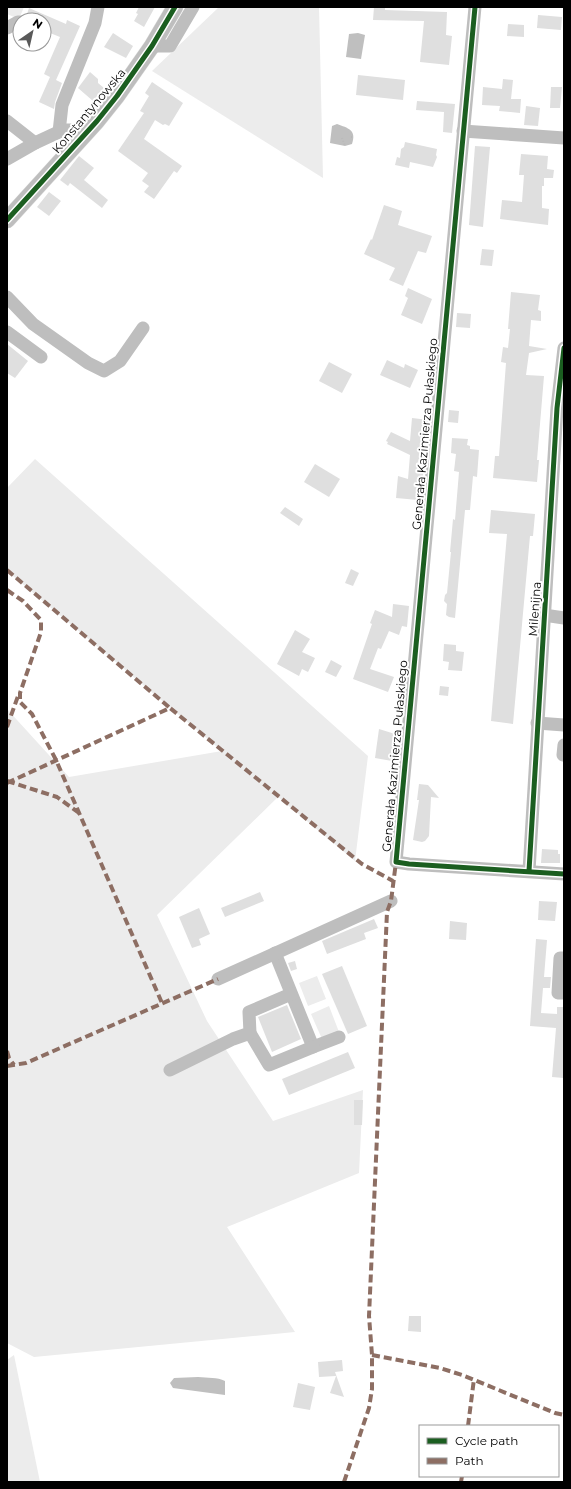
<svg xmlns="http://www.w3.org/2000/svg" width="571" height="1489" viewBox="0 0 571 1489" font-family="Montserrat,sans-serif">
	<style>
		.green { fill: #ececec }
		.water { fill: #bfbfbf }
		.building { fill: #dfdfdf }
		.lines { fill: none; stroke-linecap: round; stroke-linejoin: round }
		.major-casing { stroke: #dbdbdb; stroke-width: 17 }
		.path { stroke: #b9b9b9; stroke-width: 2; stroke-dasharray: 1 2; stroke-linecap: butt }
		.minor { stroke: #bebebe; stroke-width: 13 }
		.major { stroke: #bebebe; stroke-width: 16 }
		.quiet { stroke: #8d6e63; stroke-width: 4; stroke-dasharray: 8 4; stroke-linecap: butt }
		.cycleway-casing { stroke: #fff; stroke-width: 8 }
		.cycleway { stroke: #1b5e20; stroke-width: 5 }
		.labels { text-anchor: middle; stroke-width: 4; stroke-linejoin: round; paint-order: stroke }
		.street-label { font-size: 12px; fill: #000; stroke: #fff }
	</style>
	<rect width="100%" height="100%" fill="#fff"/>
	<g class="green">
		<polygon points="7,7 24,7 19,19 7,14"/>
		<polygon points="219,7 319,7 323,178 152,71"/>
		<polygon points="35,459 368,756 355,861 278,797 157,915 207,1021 273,1121 363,1090 359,1173 227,1227 295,1332 34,1357 7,1343 7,709 69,777 222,751 7,571 7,488"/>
		<polygon points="317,976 326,999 308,1006 299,983"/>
		<polygon points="329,1006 339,1032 322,1039 311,1014"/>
		<polygon points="14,1355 40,1482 7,1482 7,1360"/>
	</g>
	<g class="water">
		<polygon points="358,33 365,35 361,59 346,57 349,34"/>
		<path d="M337,124C348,128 357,130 352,144L345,146L330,143L332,126Z"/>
		<path d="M198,1377C208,1378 217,1377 225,1381V1395L173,1388L170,1383L174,1378Z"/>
	</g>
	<g class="building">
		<polygon points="139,7 155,7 144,27 134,21 138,14 136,13"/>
		<polygon points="374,7 385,7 385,10 447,12 446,35 452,36 449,65 420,62 424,21 373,20"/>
		<polygon points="29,8 66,24 67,20 80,26 56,80 62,83 55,102 54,109 39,102 50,77 44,74 60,37 45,31 47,26 44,25 44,20 33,20 26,17"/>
		<polygon points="538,15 562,17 561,30 537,28"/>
		<polygon points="508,24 524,25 524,37 507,36"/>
		<polygon points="113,33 133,46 126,58 104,47"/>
		<polygon points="90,72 98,79 98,83 104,88 93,101 78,88"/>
		<polygon points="358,75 405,80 403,100 356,95"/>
		<polygon points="503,79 513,80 511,99 521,99 520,113 499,111 500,106 482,105 483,87 502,89"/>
		<polygon points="152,82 183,103 169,126 165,124 163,125 155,120 144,139 182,166 177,173 174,171 154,199 144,192 149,186 142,181 148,173 118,151 144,113 140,111 149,96 145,93"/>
		<polygon points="551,87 562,87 560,108 550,108"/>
		<polygon points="417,101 455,104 452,133 443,132 444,112 416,110"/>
		<polygon points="526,106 540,108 538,126 524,125"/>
		<polygon points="405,142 437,149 436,155 437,157 433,167 410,162 409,168 395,165 397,157 400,158 401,149 404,147"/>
		<polygon points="475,146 490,147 483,227 469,225"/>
		<polygon points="521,154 548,156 547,169 554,170 553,178 544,178 544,186 542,186 542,208 549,209 548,225 500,219 502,200 522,202 524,175 519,175"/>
		<polygon points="79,156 94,168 84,180 108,200 102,208 70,183 68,186 60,180"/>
		<polygon points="49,192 61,201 49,216 37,207"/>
		<polygon points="384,205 402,211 398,225 432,236 426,253 418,251 403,286 389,280 395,268 364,254 371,239 372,240"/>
		<polygon points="482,249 494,250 492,266 480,265"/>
		<polygon points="408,288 432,299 422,324 401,315 408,298 405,296"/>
		<polygon points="511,292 540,295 538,310 541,311 541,321 531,320 529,346 547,349 529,353 526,375 544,376 537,460 539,460 537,482 493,478 495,456 499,456 506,363 501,362 503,347 508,348 510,329 508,329"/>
		<polygon points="457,313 471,314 470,328 456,327"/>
		<polygon points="7,344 28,361 15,378 7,373"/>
		<polygon points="387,360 404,368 405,364 418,370 410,388 380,375"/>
		<polygon points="329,362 352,374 342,393 319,381"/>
		<polygon points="449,410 459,411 458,423 448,422"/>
		<polygon points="412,418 429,420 422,484 420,484 418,500 396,498 398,476 408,479 410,455 387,444 388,442 386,441 391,432 410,441"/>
		<polygon points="452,438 468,439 467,445 470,446 470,449 479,450 477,477 473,476 470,510 465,510 455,618 449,617 446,615 447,604 444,601 445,595 447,593 451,552 450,552 453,519 455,520 459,472 454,471 456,454 451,453"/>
		<polygon points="315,464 340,479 329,497 304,482"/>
		<polygon points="285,507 303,519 299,526 280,513"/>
		<polygon points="491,510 535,514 533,536 530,536 513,724 491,721 507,534 489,533"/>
		<polygon points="351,569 359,573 353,586 345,583"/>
		<polygon points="393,604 409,606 407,627 402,626 399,635 389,631 381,649 378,648 370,669 394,677 388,692 353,679 372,624 370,623 375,610 392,617"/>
		<polygon points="295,630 310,639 302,652 315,658 308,672 302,669 299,676 277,664"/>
		<polygon points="444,644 456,645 456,651 464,652 462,671 448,670 449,662 443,661"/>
		<polygon points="331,660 342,666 336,677 325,672"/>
		<polygon points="440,686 449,687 448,696 439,695"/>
		<polygon points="379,729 395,734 392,761 375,758"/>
		<polygon points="419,784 428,785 439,798 431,797 429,836 425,841 422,842 413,840 419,800 417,800"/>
		<polygon points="542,849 558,850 558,854 560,854 560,863 541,863"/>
		<polygon points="260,892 264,901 225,917 221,908"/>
		<polygon points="539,901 557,902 555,921 538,920"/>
		<polygon points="199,908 210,934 199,939 201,945 192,948 179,917"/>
		<polygon points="374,919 378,928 364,933 366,939 327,954 322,941"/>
		<polygon points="450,921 467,923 466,940 449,939"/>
		<polygon points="536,939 547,940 544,977 551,977 550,988 543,988 541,1013 557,1014 557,1007 564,1007 564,1078 552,1077 556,1028 530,1026"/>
		<polygon points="295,961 297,969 291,971 288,963"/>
		<polygon points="342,966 367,1026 348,1034 322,974"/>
		<polygon points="287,1005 301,1039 272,1052 258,1017"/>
		<polygon points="348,1052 355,1068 289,1095 282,1079"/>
		<polygon points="354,1100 363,1100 362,1125 354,1125"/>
		<polygon points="409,1316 421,1316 421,1332 408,1331"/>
		<polygon points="342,1360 343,1371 335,1372 344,1397 330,1393 336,1376 319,1377 318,1362"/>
		<polygon points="298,1383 315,1387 310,1410 293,1407"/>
	</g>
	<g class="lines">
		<defs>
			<polyline id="major" points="7,220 97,121 117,96 152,46 175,7"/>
		</defs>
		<use href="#major" class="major-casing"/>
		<g class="path">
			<polyline points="351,137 354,137"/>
			<polyline points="342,138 345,146"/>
		</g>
		<g class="minor">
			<polyline points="475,7 396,862 409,864 564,874"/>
			<polyline points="7,28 18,22 20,22"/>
			<polyline points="152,46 170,46 193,7"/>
			<polyline points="7,121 35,143"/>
			<polyline points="463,131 564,138"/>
			<polyline points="59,132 62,105 95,23 98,7"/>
			<polyline points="7,159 35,143 63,130 75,130 86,133"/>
			<polyline points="7,297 33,324 88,363 104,371 120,361 143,328"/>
			<polyline points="7,332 41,357"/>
			<polyline points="544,615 564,618"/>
			<polyline points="537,723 564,725"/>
			<polyline points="563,755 564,745"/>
			<polyline points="529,871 557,408 564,348"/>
			<polyline points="275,953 313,1047 339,1037"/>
			<polyline points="564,958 560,958 558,993 564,993"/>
			<polyline points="218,979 391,901"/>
			<polyline points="250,1033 269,1065 313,1047"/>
			<polyline points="170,1070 233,1039 250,1033 249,1012 291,994"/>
		</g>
		<use href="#major" class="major"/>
		<g class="quiet">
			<polyline points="7,570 170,708"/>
			<polyline points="7,590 23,601 41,620 41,632 20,693 20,702 32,714 56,760 162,1003"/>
			<polyline points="7,727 18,696"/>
			<polyline points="7,781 57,797 79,813"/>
			<polyline points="7,783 170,708 362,864 393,881"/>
			<polyline points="7,1051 9,1058 14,1065"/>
			<polyline points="7,1066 26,1063 218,979"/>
			<polyline points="372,1355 440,1368 462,1375 555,1413 564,1415"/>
			<polyline points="468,1426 474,1379"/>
			<polyline points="344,1482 369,1408 372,1389 372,1355 369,1316 387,912 391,901 396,862"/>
			<polyline points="461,1482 462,1476"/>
		</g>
		<defs>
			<g id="cycleway">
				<polyline points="475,7 396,862 409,864 564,874"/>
				<polyline points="7,220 97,121 117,96 152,46 175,7"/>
				<polyline points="529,871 557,408 564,348"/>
			</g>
		</defs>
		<use href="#cycleway" class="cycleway-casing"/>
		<use href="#cycleway" class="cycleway"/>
	</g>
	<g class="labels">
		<g class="street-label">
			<text transform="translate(89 111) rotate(-50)" y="4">Konstantynowska</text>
			<text transform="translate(425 434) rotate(-85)" y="4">Generała Kazimierza Pułaskiego</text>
			<text transform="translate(535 609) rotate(-86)" y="4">Milenijna</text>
			<text transform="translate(395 756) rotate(-85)" y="4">Generała Kazimierza Pułaskiego</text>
		</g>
	</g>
	<rect width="571" height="1489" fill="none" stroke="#000000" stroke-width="16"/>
	<rect x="419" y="1425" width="140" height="52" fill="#ffffff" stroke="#999999"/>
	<rect x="427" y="1438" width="20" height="6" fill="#1b5e20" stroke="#999999"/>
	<text x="455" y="1445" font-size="12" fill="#000000">Cycle path</text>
	<rect x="427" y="1458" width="20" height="6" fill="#8d6e63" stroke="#999999"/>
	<text x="455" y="1465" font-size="12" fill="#000000">Path</text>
	<g transform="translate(32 32) rotate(34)"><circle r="19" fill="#ffffff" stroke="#999999"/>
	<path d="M0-3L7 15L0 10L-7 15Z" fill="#595959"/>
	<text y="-6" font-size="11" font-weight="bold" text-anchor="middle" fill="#000000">N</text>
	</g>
</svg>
